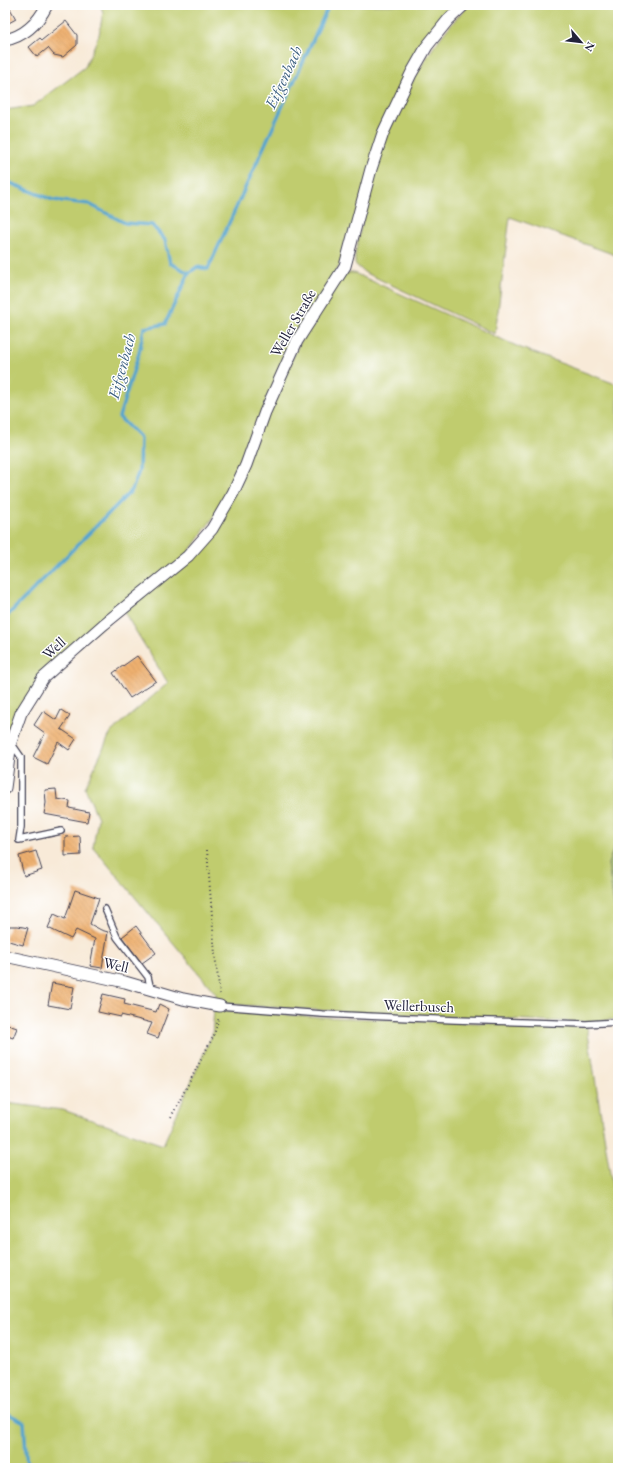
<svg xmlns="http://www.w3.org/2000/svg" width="623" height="1473" viewBox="0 0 623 1473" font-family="'EB Garamond',serif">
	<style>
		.green { fill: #c0cc6e; stroke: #717754 }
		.forest { fill: url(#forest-firs); stroke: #5d694e }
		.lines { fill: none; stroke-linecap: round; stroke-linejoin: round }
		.stream { stroke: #54a4ce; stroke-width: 3.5 }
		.building { fill: url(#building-back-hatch) }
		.lane-casing { stroke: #424053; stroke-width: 8 }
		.street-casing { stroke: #424053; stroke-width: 13 }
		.path { stroke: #424053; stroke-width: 2; stroke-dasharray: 1 3; stroke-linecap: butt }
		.lane { stroke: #fff; stroke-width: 5.5 }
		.street { stroke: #fff; stroke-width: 11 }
		.labels { text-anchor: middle; stroke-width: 3; stroke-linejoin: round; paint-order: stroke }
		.street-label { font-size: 15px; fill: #22223b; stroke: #fff }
		.water-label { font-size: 16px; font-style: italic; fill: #385c7d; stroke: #fff }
	</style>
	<defs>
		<pattern id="forest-firs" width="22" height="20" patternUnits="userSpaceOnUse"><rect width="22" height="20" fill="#98b061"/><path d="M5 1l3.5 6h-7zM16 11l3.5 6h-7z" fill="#7c8f51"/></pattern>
		<pattern id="building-back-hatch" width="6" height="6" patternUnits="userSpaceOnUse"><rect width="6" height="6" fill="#eeb06f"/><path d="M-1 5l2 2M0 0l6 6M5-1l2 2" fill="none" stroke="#cc9761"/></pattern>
	</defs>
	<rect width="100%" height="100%" fill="#fff"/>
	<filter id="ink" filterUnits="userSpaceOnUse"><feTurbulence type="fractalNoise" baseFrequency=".025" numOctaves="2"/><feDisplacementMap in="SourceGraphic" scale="8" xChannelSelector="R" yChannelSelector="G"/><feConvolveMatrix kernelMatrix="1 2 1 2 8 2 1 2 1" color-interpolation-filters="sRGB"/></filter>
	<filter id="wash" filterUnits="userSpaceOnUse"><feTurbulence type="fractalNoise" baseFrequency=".012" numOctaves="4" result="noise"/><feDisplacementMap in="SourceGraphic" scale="16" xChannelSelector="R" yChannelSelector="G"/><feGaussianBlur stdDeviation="0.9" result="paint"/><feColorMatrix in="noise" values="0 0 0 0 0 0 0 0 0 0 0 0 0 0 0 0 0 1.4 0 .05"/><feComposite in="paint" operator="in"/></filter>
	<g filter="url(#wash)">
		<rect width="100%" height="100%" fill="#f8ead8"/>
		<g class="green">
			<polygon points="100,5 460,5 409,71 341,263 295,341 231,493 185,557 42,677 9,742 5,741 5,110 33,106 85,67 99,35 103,12"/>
			<path d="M469,5H618V256L510,217L495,334L364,272L355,264V254C361,226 367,198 374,171C381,148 390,126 400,105C420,66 438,36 469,5Z"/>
			<path d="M349,273H354L521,348L618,385V836L608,864L618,933V1019C574,1025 529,1019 485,1018C395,1015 305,1010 215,1003L216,994L93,847L98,818L85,788L111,732L168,683L124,612L214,530L300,342L343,276Z"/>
			<polygon points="214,1010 322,1017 587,1027 618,1224 618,1468 5,1468 5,1103 63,1110 163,1145 212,1035"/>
		</g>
		<polygon class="forest" points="618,836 618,933 608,864"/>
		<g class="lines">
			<g class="stream">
				<polyline points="5,181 53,200 89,204 125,223 152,225 165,240 170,263 189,273"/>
				<polyline points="5,618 132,490 139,471 140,438 119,417 139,353 144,328 165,324 189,273 197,267 208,269 329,5"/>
				<polyline points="5,1412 24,1422 27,1468"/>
			</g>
		</g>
		<g id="blocks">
			<g class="building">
				<polygon points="5,5 8,5 16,19 5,25"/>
				<polygon points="66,21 77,35 77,45 63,57 54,55 48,48 37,57 29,47 40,38 42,40"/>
				<polygon points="137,656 156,681 130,698 113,673"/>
				<polygon points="61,710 70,716 61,729 76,739 69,750 58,742 47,764 33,757 45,733 34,725 43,711 56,720"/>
				<polygon points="56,789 57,799 70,801 69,808 89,812 87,822 44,814 46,803 45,790"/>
				<polygon points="80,836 81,855 65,856 65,837"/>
				<polygon points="36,851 42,870 24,876 19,856"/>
				<polygon points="75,890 99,898 90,924 101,930 108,932 102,968 90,966 95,939 76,930 71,939 48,928 54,914 65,919"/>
				<polygon points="9,926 18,926 28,928 23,945 5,940"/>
				<polygon points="136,926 156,953 142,963 122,937"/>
				<polygon points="52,983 74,987 70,1009 48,1005"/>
				<polygon points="103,994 125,999 124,1004 156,1012 159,1004 169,1009 158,1038 147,1034 152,1023 121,1015 121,1017 98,1012"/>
				<polygon points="5,1024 17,1028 13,1038 5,1035"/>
			</g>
		</g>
	</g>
	<g filter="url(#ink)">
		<use href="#blocks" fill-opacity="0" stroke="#424053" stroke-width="1"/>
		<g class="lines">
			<defs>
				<g id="lane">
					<polyline points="12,744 21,757 21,827 19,840 61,831"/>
					<polyline points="105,909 117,937 148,977 151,990"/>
					<polyline points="220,1006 322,1014 455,1020 586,1024 618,1022"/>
				</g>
				<g id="street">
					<path d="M5,40C25,36 38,23 47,5"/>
					<polyline points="5,788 11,742 21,713 43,678 103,625 188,556 212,529 233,493 246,465 265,412 297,341 345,266 371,169 383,133 411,74 427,46 448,20 464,5"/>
					<polyline points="5,956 125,982 183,999 220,1006"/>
				</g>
			</defs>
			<use href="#lane" class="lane-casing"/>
			<use href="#street" class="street-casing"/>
			<g class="path">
				<polyline points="207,850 215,955 220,994"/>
				<polyline points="171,1117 214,1035 219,1017"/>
			</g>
			<use href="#lane" class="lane"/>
			<use href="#street" class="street"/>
		</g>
	</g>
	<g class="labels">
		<g class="street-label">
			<text transform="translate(293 323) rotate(-60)" y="5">Weller Straße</text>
			<text transform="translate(54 648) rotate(-42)" y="5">Well</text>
			<text transform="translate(116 965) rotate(13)" y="5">Well</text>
			<text transform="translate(419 1006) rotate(2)" y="5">Wellerbusch</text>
		</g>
		<g class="water-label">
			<text transform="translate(283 77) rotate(-65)" y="6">Eifgenbach</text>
			<text transform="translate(121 366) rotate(-75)" y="6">Eifgenbach</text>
		</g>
	</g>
	<rect width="623" height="1473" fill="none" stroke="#fff" stroke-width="20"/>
	<g transform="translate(581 42) rotate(118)" stroke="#ffffff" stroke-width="3" paint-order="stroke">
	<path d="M0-3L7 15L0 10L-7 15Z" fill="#22223b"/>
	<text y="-6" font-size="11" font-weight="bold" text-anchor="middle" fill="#22223b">N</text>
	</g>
</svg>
